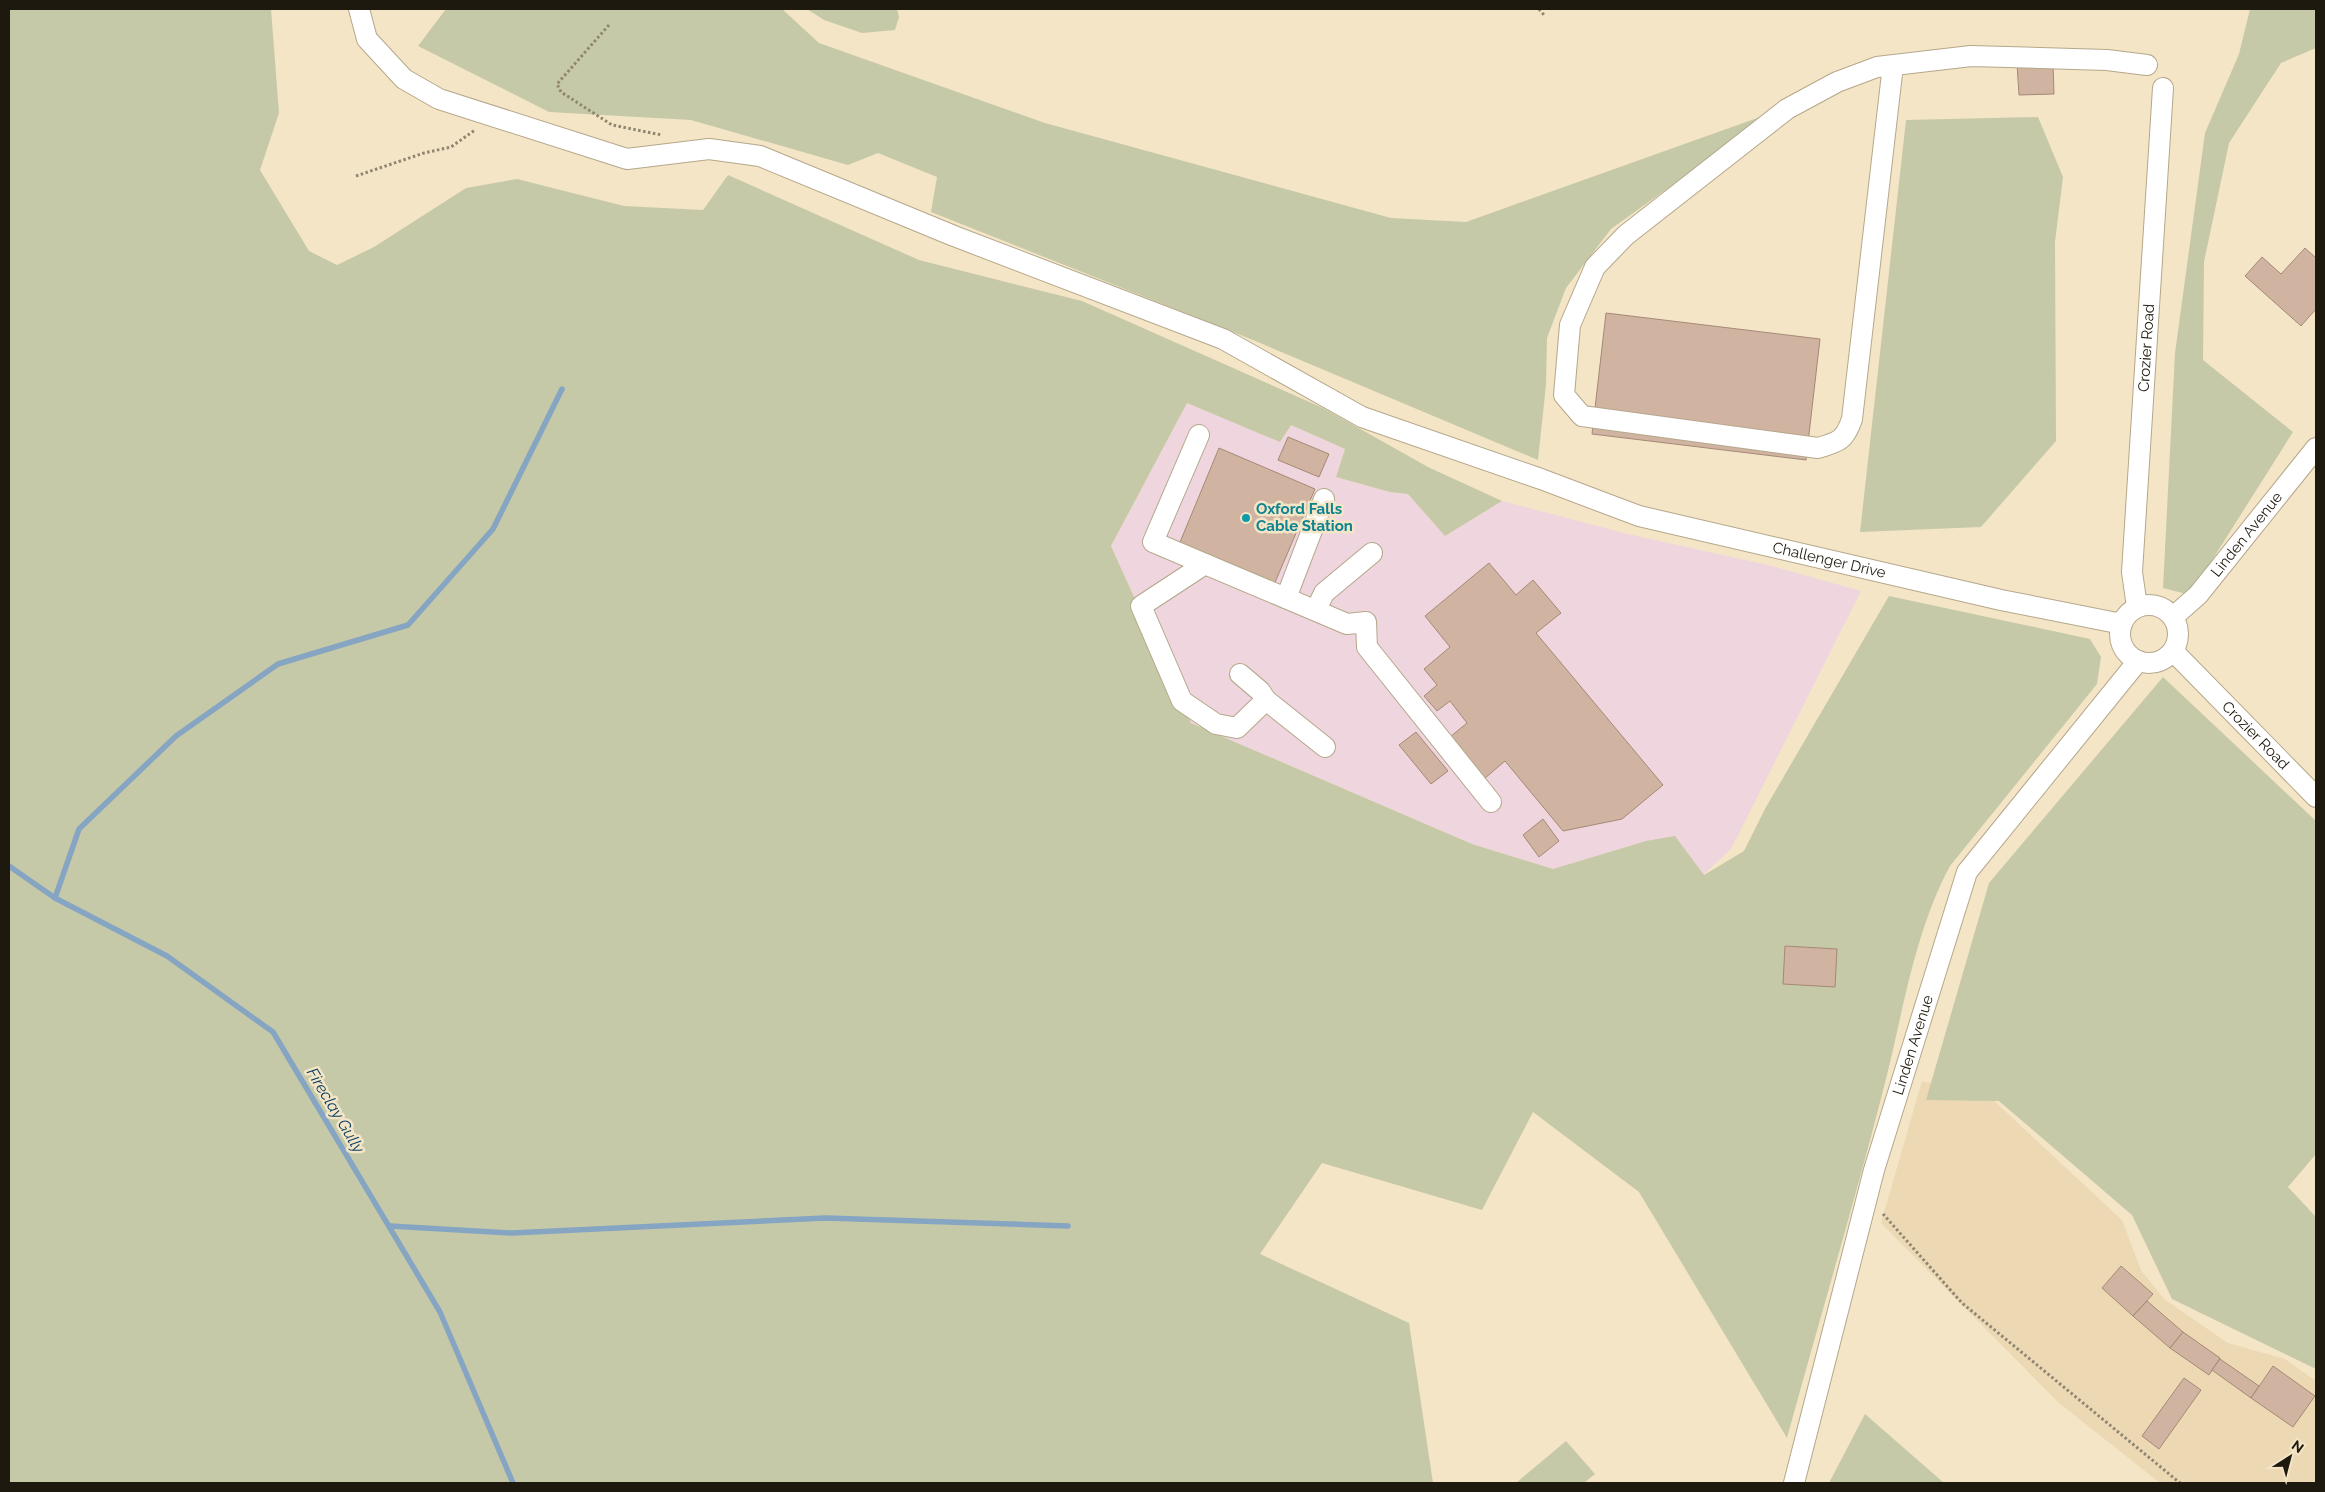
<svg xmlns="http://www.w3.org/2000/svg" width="2325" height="1492" viewBox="0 0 2325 1492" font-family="Raleway,sans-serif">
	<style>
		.built { fill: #ecd9b4 }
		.industrial { fill: #efd5dd }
		.green { fill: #c6c9a7 }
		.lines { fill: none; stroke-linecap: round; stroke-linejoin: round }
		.stream { stroke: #85a5c2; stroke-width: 5.5 }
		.building { fill: #d0b4a1; stroke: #a48976 }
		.minor-casing { stroke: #b5a78b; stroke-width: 22 }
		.path { stroke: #8f8570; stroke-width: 3; stroke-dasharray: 2.5 2.5; stroke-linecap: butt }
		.minor { stroke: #fff; stroke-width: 20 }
		.culture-dot { fill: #0f9aa8; stroke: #f4e5c7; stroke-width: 2 }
		.labels { text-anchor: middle; stroke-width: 5; stroke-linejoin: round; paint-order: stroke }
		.street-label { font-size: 15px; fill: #1e190e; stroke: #f4e5c7 }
		.culture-label { font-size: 15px; font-weight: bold; fill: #0d838f; stroke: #f4e5c7; text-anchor: start }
		.water-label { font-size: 16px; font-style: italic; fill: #00385e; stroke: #f4e5c7 }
	</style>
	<rect width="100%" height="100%" fill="#f4e5c7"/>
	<polygon class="built" points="1922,1081 1990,1097 2122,1220 2141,1270 2164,1299 2228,1343 2285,1359 2316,1381 2316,1483 2160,1483 2059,1403 1881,1223"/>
	<polygon class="industrial" points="1187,403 1280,441 1291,425 1345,449 1336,477 1390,492 1408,494 1445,536 1502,501 1628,534 1772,566 1861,591 1731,849 1689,888 1646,841 1553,869 1472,844 1191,723 1111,546"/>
	<g class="green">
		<path d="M9,9H271L279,113L260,170L309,251L337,265L374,247L466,188L517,179L624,206L703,210L728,175L919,260L1082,301L1323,408L1428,467L1502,501L1445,536L1408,494L1390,492L1336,477L1345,449L1291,425L1280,442L1187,403L1111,546L1191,723L1472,844L1553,869L1646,841L1675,836L1704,875L1744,851L1766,807L1889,596L2090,639L2101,657L2097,684L1950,866C1914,933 1903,1013 1884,1087C1854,1204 1819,1321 1787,1438L1639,1192L1533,1112L1482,1210L1322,1163L1260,1254L1409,1323L1433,1483H9Z"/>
		<polygon points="446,9 782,9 819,43 1045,123 1391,218 1466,222 1774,112 1611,229 1566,288 1547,338 1546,385 1538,460 1253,340 931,212 937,177 878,153 848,165 691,120 549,112 418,46"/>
		<polygon points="807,9 897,9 899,17 895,30 862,33 824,20"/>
		<polygon points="2250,9 2316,9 2316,48 2281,63 2229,143 2204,262 2203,360 2293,432 2190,595 2163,588 2175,353 2205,133 2239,54"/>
		<polygon points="2038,117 2063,177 2055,242 2056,441 1981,527 1860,532 1906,120"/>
		<polygon points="2163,677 2316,821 2316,1154 2288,1187 2316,1217 2316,1369 2172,1299 2132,1215 1999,1101 1926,1100 1989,883"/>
		<polygon points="1865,1414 1944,1483 1829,1483"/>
		<polygon points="1566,1441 1595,1474 1584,1483 1516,1483"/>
	</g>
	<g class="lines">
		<g class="stream">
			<polyline points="9,866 55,898 167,956 273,1032 440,1312 513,1483"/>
			<polyline points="55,898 79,829 176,736 278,664 408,625 493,529 562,389"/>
			<polyline points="390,1226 512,1233 825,1218 1068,1226"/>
		</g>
	</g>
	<g class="building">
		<polygon points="2053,63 2054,94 2019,95 2017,64"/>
		<polygon points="2305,248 2316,258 2316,309 2301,326 2245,276 2262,257 2281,274"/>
		<polygon points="1606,313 1820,339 1806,460 1592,434"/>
		<polygon points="1288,437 1329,454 1319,477 1278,460"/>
		<polygon points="1219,448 1315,489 1273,587 1178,547"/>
		<polygon points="1489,563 1516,595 1533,580 1561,613 1536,633 1663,785 1622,819 1563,831 1505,761 1484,779 1450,737 1467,723 1450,701 1437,711 1424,696 1437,685 1424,669 1450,647 1425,616"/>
		<polygon points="1416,732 1448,771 1431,784 1399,745"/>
		<polygon points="1543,819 1559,841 1539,857 1523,835"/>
		<polygon points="1785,946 1837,949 1835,987 1783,984"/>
		<polygon points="2121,1266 2153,1294 2133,1316 2102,1288"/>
		<polygon points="2147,1301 2183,1332 2170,1348 2133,1316"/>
		<polygon points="2183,1332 2220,1358 2209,1375 2170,1348"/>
		<polygon points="2220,1359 2259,1386 2251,1398 2212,1370"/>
		<polygon points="2273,1366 2315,1396 2293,1427 2251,1398"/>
		<polygon points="2184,1378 2201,1390 2159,1449 2142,1436"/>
	</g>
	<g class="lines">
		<defs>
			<g id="minor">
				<path id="s1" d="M359,9L367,39L404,79L439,99L627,159L709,149L760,156L954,236L1223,339L1362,417L1541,479L1639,516L2001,600L2122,624"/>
				<path d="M1893,65L1852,419C1845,440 1839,442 1818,448L1582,416L1564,395L1570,325L1595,267L1626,235L1787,109L1837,82L1877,67L1971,56L2107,60L2147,65"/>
				<polyline points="1199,435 1153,542 1347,624 1366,622 1367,647 1491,802"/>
				<polyline points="1205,564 1141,606 1182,701 1216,724 1237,728 1266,700 1325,747"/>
				<polyline points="1286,598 1324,499"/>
				<circle cx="2149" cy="634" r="29"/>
				<path id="s2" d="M2137,607L2132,572L2163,88"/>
				<polyline points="1316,610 1324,593 1372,553"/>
				<path id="s3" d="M2173,617L2198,595L2316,448"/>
				<path id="s4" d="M2173,651L2316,797"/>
				<polyline points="1240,674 1260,691 1266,700"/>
				<path id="s5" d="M1794,1483L1874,1170L1967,872L2138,661"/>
			</g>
		</defs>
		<use href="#minor" class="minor-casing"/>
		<g class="path">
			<polyline points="1539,9 1544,15"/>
			<polyline points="609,25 557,84 561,92 612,125 662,135"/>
			<polyline points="356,176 424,153 451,147 475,130"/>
			<polyline points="1883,1214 1962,1303 2180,1483"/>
		</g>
		<use href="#minor" class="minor"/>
	</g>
	<circle class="culture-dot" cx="1246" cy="518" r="5"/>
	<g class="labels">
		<g class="street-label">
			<text dy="5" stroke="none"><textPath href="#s2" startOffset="260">Crozier Road</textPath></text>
			<text dy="5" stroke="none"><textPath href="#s3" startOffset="111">Linden Avenue</textPath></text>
			<text dy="5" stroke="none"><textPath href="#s1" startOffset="1604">Challenger Drive</textPath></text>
			<text dy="5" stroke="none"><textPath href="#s4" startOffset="118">Crozier Road</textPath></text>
			<text dy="5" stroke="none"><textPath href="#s5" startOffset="454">Linden Avenue</textPath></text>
		</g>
		<g class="culture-label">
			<text x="1256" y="514">Oxford Falls<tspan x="1256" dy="17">Cable Station</tspan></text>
		</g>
		<g class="water-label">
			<text transform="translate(336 1110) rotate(59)" y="6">Fireclay Gully</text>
		</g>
	</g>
	<rect width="2325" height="1492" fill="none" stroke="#1e190e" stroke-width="20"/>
	<g transform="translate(2290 1457) rotate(36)" stroke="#f4e5c7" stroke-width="4" paint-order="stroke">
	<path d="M0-4L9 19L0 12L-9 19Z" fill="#1e190e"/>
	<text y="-8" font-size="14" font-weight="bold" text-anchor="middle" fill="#1e190e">N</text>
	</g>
</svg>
